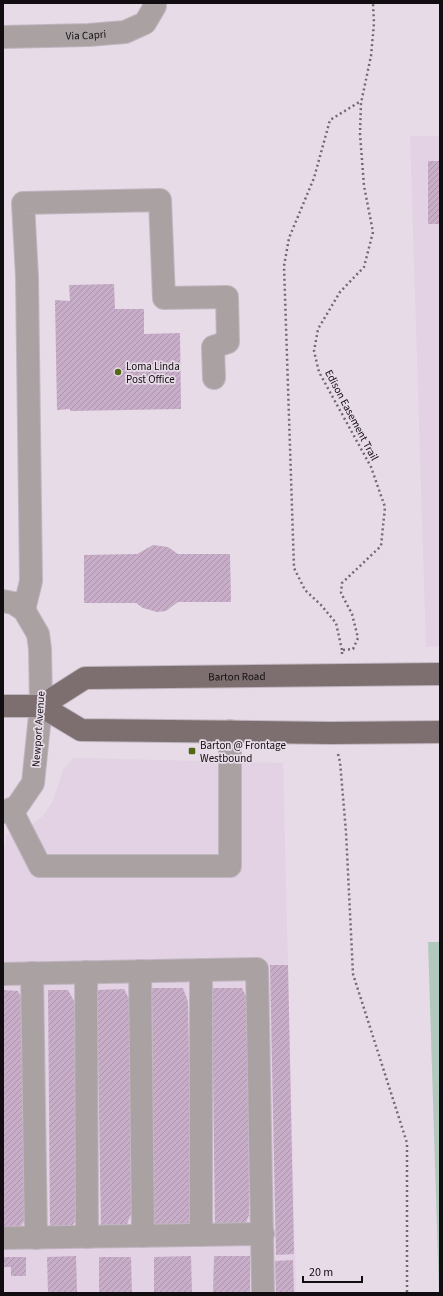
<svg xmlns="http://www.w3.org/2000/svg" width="443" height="1296" viewBox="0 0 443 1296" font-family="'Source Sans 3',sans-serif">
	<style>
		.built { fill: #e3d1e4 }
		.green { fill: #b1c9bc }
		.building { fill: url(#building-hatch) }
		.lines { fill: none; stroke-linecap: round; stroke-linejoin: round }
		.minor-casing { stroke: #c0b6c0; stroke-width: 24 }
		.major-casing { stroke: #c0b6c0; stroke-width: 24 }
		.path { stroke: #726a72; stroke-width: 2.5; stroke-dasharray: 2 3; stroke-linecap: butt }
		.minor { stroke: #aaa2a2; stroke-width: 22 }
		.major { stroke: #7d6f6f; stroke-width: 22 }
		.poi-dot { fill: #536816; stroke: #e7dbe7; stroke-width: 1.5 }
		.labels { text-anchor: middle; stroke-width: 3.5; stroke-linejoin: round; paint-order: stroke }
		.street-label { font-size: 11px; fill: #110d11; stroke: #e7dbe7 }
		.poi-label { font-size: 11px; fill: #110d11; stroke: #e7dbe7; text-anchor: start }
	</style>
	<defs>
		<pattern id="building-hatch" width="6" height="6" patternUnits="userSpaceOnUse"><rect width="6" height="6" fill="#c7adc8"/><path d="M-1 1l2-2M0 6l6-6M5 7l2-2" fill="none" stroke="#aa94ab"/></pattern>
	</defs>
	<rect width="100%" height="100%" fill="#e7dbe7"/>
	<g class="built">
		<polygon points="410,136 440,136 440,646 426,647"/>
		<polygon points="74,758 283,763 296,1293 3,1293 3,847 5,846 6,835 29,826 43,816 53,801 63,770"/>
	</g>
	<polygon class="green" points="428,942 440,942 440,1293 439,1293"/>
	<g class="building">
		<rect x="428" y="161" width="12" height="63"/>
		<polygon points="114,284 115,309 144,309 144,334 180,333 181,409 70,411 70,409 57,410 55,300 70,301 69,285"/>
		<polygon points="153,545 168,547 178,554 230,554 231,602 178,602 166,611 157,612 143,608 136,603 84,603 84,555 137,554"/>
		<polygon points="270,965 288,965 294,1254 276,1255"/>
		<polygon points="152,988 183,988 188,1002 192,1217 185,1229 154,1228"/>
		<polygon points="212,988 242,988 248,1001 249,1215 244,1228 215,1228"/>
		<polygon points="124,989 130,1001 131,1214 125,1229 101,1230 97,990"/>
		<polygon points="3,990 18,991 24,1004 26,1218 19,1229 3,1230"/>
		<polygon points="48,990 68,990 75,1003 77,1217 70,1231 50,1230"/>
		<polygon points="76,1256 77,1293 48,1293 47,1257"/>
		<polygon points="191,1256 192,1293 154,1293 154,1257"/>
		<polygon points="214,1256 250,1256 250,1293 213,1293"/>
		<polygon points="3,1257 26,1257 26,1276 11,1276 11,1267 3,1267"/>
		<polygon points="99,1257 131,1257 132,1293 99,1293"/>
		<polygon points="293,1260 294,1293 276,1293 275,1261"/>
	</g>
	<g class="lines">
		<defs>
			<g id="minor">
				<path id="s1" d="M3,37L89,35L125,32L145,23L155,6V3"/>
				<polyline points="3,601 13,603 24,610 38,634 40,649 41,706 33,783 16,808 3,812"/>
				<polyline points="24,610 31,581 27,277 23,203 160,200 164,298 227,297 228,342 213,347 214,378"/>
				<polyline points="11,809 40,866 230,866 230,731"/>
				<polyline points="140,971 143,1236"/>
				<polyline points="86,972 87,1237"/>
				<polyline points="32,973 36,1238"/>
				<polyline points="3,974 257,969 263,1293"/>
				<polyline points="201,1235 201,970"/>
				<polyline points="3,1238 263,1234"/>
			</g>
			<g id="major">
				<polyline points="3,706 41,706 81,730 331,733 440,732"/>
				<path id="s2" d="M41,706L85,678L440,674"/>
			</g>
		</defs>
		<use href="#minor" class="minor-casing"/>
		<use href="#major" class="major-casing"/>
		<g class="path">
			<polyline points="342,650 336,623 321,605 305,590 294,568 284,266 289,238 314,178 330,120 361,101"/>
			<polyline points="342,654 342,650 353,649 358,638 352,614 341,593 342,583 381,546 385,507 371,467 319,372 314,351 318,329 340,292 364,267 373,232 364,186 360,134 361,103 371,56 374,23 373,3"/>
			<polyline points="338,754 340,762 346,832 353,974 407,1143 407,1293"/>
		</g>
		<use href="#minor" class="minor"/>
		<use href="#major" class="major"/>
	</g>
	<g class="poi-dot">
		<circle cx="118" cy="372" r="4"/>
		<rect x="188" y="747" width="8" height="8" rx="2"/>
	</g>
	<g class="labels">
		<g class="street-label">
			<text dy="4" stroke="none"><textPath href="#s1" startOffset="83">Via Capri</textPath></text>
			<text transform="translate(352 415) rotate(62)" y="4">Edison Easement Trail</text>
			<text dy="4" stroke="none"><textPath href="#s2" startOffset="204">Barton Road</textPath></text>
			<text transform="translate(38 729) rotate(-86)" y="4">Newport Avenue</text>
		</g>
		<g class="poi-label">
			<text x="126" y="370">Loma Linda<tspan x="126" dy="13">Post Office</tspan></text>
			<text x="200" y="749">Barton @ Frontage<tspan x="200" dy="13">Westbound</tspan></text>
		</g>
	</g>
	<rect width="443" height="1296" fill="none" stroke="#110d11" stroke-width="8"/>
	<path d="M303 1276v6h59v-6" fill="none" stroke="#110d11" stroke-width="2"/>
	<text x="309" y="1276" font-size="12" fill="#110d11" stroke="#e7dbe7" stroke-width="3" paint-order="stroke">20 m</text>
</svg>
